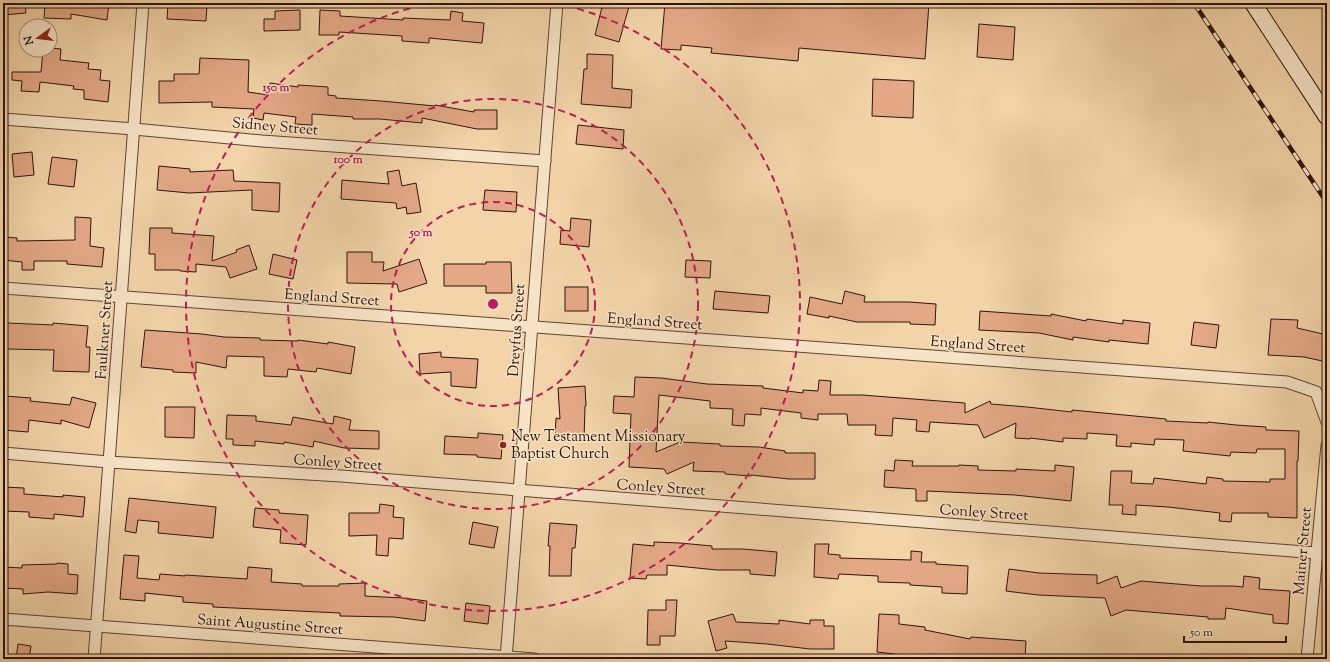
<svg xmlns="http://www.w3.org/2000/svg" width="1330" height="662" viewBox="0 0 1330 662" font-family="'Sorts Mill Goudy',serif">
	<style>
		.building { fill: #e4a886; stroke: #2e140b }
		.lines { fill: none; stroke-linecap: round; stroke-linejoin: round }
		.street-casing { stroke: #5f4432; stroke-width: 13 }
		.secondary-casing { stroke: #2e140b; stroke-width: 18 }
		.street { stroke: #f7e3c6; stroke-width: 11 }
		.secondary { stroke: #f7e3c6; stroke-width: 16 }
		.rail-casing { stroke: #2e140b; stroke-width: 4.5 }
		.rail { stroke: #f7e3c6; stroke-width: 3; stroke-dasharray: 9; stroke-linecap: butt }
		.ring { fill: none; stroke: #c2185b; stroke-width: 2; stroke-dasharray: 7 5 }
		.poi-dot { fill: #8f2418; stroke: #f7e3c6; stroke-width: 1.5 }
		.labels { text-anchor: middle; stroke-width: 3; stroke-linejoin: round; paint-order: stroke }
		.street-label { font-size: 15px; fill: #2e140b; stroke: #f7e3c6 }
		.poi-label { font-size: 15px; fill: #2e140b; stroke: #f7e3c6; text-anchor: start }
		.centre { fill: #c2185b; stroke: #f7e3c6; stroke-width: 2 }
		.ring-label { font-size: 12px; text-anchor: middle; font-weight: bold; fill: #c2185b; stroke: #f7e3c6; stroke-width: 3; stroke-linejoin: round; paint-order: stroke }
	</style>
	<rect width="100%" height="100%" fill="#f2d4a8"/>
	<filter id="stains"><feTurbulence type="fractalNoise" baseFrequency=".005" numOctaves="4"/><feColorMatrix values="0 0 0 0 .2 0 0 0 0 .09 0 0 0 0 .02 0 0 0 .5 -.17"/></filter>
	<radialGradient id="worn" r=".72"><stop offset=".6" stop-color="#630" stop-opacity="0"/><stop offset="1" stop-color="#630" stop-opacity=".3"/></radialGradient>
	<g class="building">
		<polygon points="3,3 25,3 26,13 3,15"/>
		<polygon points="45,3 109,3 107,20 71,14 71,19 44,18"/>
		<polygon points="168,3 207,5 206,21 167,19"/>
		<polygon points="603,3 630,3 619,42 595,35"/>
		<polygon points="665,3 929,3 925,59 799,48 798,61 711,53 712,48 681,45 681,50 661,49"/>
		<polygon points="300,10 300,30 264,31 264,19 275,19 275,11"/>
		<polygon points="320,10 340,11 340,16 403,20 403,18 450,20 451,11 463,13 462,21 484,23 482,43 429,38 429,43 402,41 402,36 339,32 339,35 319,35"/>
		<polygon points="979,24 1015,27 1013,60 977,57"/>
		<polygon points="50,48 61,49 60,60 89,63 88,69 101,70 100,80 110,81 108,102 84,99 84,90 73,89 74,86 40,82 39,92 21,91 22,81 12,80 12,72 41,72 43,50 50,50"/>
		<polygon points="587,54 613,55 612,88 632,90 631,108 581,104 584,69 587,69"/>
		<polygon points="200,58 249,60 248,92 268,95 270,83 298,87 298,85 328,87 328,95 336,96 336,98 381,101 435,106 435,105 474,112 474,110 497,110 497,129 477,129 422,118 422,123 380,119 353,119 353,117 312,114 312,125 295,124 296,117 264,113 263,120 253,118 254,109 212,107 212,102 159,103 159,81 174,81 174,74 199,74"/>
		<polygon points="873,79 914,81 913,118 872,116"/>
		<polygon points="578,125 624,130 623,149 576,144"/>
		<polygon points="32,152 34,175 14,177 12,154"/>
		<polygon points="52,157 77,160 74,187 48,184"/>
		<polygon points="159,166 190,169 190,172 233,170 234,181 280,183 279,212 252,210 252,190 189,193 157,190"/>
		<polygon points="399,170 402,186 416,183 421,212 407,214 406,207 397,209 396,203 341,199 342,180 389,184 387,172"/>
		<polygon points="485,190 517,192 516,212 483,210"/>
		<polygon points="75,217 91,218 90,246 104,248 102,267 67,264 67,261 34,261 34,270 22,270 22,262 3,260 3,237 17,238 17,241 75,240"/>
		<polygon points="571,218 591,220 589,247 560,244 561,230 570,231"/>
		<polygon points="150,228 172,228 172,233 214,236 212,261 237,252 236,250 249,245 257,269 230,278 226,267 196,264 196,272 180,271 180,270 155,270 155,254 149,254"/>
		<polygon points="347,252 372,252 372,262 384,262 383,271 419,259 427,283 399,292 397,284 347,283"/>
		<polygon points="273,254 297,260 293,279 269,274"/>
		<polygon points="686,260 711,261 710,278 685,277"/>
		<polygon points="486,262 511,262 512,293 486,293 486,286 444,286 444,264 486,264"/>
		<rect x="565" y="287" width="23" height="24"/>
		<polygon points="715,291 770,296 768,313 713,309"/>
		<polygon points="845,291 865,296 864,302 909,302 936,304 935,325 910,324 910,322 857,322 829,316 829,318 807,314 810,297 842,304"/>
		<polygon points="980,311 1051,316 1051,314 1086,321 1087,319 1123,324 1123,320 1150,323 1148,344 1109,340 1109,342 1073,337 1073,340 1039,333 979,330"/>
		<polygon points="1271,319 1298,320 1297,328 1327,335 1327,362 1304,357 1268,355"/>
		<polygon points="1194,322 1219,325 1216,348 1191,345"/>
		<polygon points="7,323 53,325 53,323 88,326 86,347 90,347 89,372 53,371 54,350 6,349"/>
		<polygon points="145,330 202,334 224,337 260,338 260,340 298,341 298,340 328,344 328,342 355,347 351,374 317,368 316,372 288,369 287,377 264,376 264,357 227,356 226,368 196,362 196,373 173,372 173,370 141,367"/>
		<polygon points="441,352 441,357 478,359 476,388 451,386 451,372 420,374 419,354"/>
		<polygon points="635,377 661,378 707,384 763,386 763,388 803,393 803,390 818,391 819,380 831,381 830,395 862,395 965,403 965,413 990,401 991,404 1027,407 1072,412 1072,410 1166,419 1166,421 1208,423 1208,422 1236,425 1266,427 1266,430 1299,431 1298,461 1297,461 1297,518 1268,517 1268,513 1232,513 1231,522 1219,521 1220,513 1168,507 1136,505 1136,515 1122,514 1123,505 1109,505 1111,471 1132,471 1131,483 1153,484 1154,478 1206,484 1207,477 1223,479 1223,481 1270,482 1270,479 1285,479 1285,449 1257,449 1256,453 1231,452 1230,456 1183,451 1184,440 1155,439 1154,445 1131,443 1131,447 1116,446 1117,435 1087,433 1087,439 1063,438 1063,442 1030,438 1030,439 1015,438 1016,423 984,438 978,425 930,422 929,432 916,431 917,420 893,418 892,436 875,435 876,425 848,425 847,414 818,414 818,420 801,418 801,413 761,408 761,415 745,414 744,426 732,425 733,409 710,408 710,401 659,395 656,452 680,442 720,444 720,446 759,447 785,451 785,453 815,453 815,479 789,479 751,475 751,476 725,474 725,472 693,471 694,462 667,474 664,469 629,467 631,414 613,413 614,396 634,397"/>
		<polygon points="585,386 586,406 585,406 584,440 555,439 556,418 560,419 558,388"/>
		<polygon points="5,396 31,398 30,401 70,405 72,397 96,403 89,428 61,420 61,424 29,420 28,432 3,430"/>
		<polygon points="165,407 195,407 194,438 165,437"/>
		<polygon points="227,415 256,416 256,421 291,425 293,417 333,424 334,416 351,420 349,430 379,431 379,449 344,448 314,441 313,447 284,442 284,444 255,441 255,446 233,445 233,439 226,439"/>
		<polygon points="478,433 503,435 501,459 477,457 477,455 444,454 445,436 478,438"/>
		<polygon points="895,460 913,461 912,466 959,466 959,465 978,466 978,470 1016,471 1016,469 1055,471 1055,465 1074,467 1071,501 1015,495 927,491 927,501 916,501 916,489 884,487 885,470 894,471"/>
		<polygon points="3,487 24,488 24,494 63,497 63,495 85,497 83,517 54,514 54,519 29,517 29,512 3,511"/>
		<polygon points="129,498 216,507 213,538 158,533 159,522 138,520 136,533 125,531"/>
		<polygon points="380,504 394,506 393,517 404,518 403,539 389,538 388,556 376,555 377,535 349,536 349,513 379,513"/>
		<polygon points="255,508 279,510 279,513 308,515 306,545 280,543 281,530 253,527"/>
		<polygon points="473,522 498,527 494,548 469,544"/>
		<polygon points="550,523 577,525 575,548 572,548 571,576 549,576 550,546 548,546"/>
		<polygon points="654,542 680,543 712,546 712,549 743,549 777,552 775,576 750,574 750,570 717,570 667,565 667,575 647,575 646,579 630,578 633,544 654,546"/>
		<polygon points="815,544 829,544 828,554 840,555 840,558 911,560 911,551 922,552 921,562 936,562 936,564 968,566 967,594 942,593 942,587 910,585 910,583 878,582 878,576 839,574 838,579 814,577"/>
		<polygon points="124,555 139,556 137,578 159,580 160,574 185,576 185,575 247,579 248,567 272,569 271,582 302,584 302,586 339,586 339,584 365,583 365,596 403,598 427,601 425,621 394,617 340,616 340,613 213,607 213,604 183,602 183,597 145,593 145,601 120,599"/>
		<polygon points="57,563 68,564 68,574 78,575 77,594 48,592 23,594 23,589 3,588 3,567 22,568 22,565 57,564"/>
		<polygon points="1009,569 1039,573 1097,575 1097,584 1117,576 1121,588 1141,581 1201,586 1234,586 1243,587 1244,576 1260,578 1259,589 1290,591 1288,624 1273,623 1273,615 1226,608 1225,619 1208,619 1208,617 1126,610 1111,616 1105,598 1038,595 1006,591"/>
		<polygon points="666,600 677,600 675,636 660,636 660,645 647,645 648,610 666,610"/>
		<polygon points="466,603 490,606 488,624 464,621"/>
		<polygon points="733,614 736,622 779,624 779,620 810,624 810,620 824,620 824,626 834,626 834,649 810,649 767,644 725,641 727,648 716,651 708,621"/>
		<polygon points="879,614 899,615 899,624 925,627 925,630 970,639 971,637 1026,641 1025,659 955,659 929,654 929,658 877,652"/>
		<polygon points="18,644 31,646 29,659 16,659"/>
	</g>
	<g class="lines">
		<defs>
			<g id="street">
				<polyline points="3,119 134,129 262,141 545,161"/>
				<polyline points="3,288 1287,382 1316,392 1327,422"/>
				<polyline points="3,453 109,462 341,476 1317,553"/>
				<polyline points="3,619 535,659"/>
				<polyline points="94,659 109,462 143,3"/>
				<polyline points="506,659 557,3"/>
				<polyline points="1307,659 1327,445"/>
			</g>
			<polyline id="secondary" points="1253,3 1327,117"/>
		</defs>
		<use href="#street" class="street-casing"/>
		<use href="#secondary" class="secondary-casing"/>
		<use href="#street" class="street"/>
		<use href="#secondary" class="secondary"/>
		<defs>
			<polyline id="rail" points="1194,3 1327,203"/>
		</defs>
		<use href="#rail" class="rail-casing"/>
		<use href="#rail" class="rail"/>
	</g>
	<g class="ring">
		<circle cx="493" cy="304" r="102"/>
		<circle cx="493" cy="304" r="205"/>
		<path d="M554 3A307 307 0 1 1 432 3"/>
	</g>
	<circle class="poi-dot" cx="503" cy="445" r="4"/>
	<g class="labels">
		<g class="street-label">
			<text transform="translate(275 126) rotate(5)" y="5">Sidney Street</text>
			<text transform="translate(332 297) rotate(4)" y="5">England Street</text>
			<text transform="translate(655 321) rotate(4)" y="5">England Street</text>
			<text transform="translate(104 330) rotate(-86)" y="5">Faulkner Street</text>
			<text transform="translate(516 330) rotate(-86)" y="5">Dreyfus Street</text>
			<text transform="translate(978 344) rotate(4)" y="5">England Street</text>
			<text transform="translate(338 462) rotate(4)" y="5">Conley Street</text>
			<text transform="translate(661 487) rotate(4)" y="5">Conley Street</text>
			<text transform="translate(984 512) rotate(4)" y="5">Conley Street</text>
			<text transform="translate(1302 551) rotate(-85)" y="5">Mainer Street</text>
			<text transform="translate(270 624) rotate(4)" y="5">Saint Augustine Street</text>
		</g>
		<g class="poi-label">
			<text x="511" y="441">New Testament Missionary<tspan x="511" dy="17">Baptist Church</tspan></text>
		</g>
	</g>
	<circle cx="493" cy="304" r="6" class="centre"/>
	<g class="ring-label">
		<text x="276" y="91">150 m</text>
		<text x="348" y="163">100 m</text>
		<text x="421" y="236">50 m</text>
	</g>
	<rect width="1330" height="662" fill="none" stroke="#f2d4a8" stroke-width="16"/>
	<rect x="4" y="4" width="1322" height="654" fill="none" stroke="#2e140b" stroke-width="2"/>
	<rect x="8" y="8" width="1314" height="646" fill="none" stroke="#2e140b"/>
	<g transform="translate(38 38) rotate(255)"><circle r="19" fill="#f7e3c6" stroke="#a7907b"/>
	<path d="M0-3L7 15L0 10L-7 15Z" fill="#8f2418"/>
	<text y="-6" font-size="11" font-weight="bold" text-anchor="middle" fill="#2e140b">N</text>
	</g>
	<path d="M1184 636v6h102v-6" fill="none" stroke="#2e140b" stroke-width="2"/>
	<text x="1190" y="636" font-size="12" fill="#2e140b" stroke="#f7e3c6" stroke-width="3" paint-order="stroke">50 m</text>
	<rect width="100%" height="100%" filter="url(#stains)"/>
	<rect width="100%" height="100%" fill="url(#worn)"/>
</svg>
